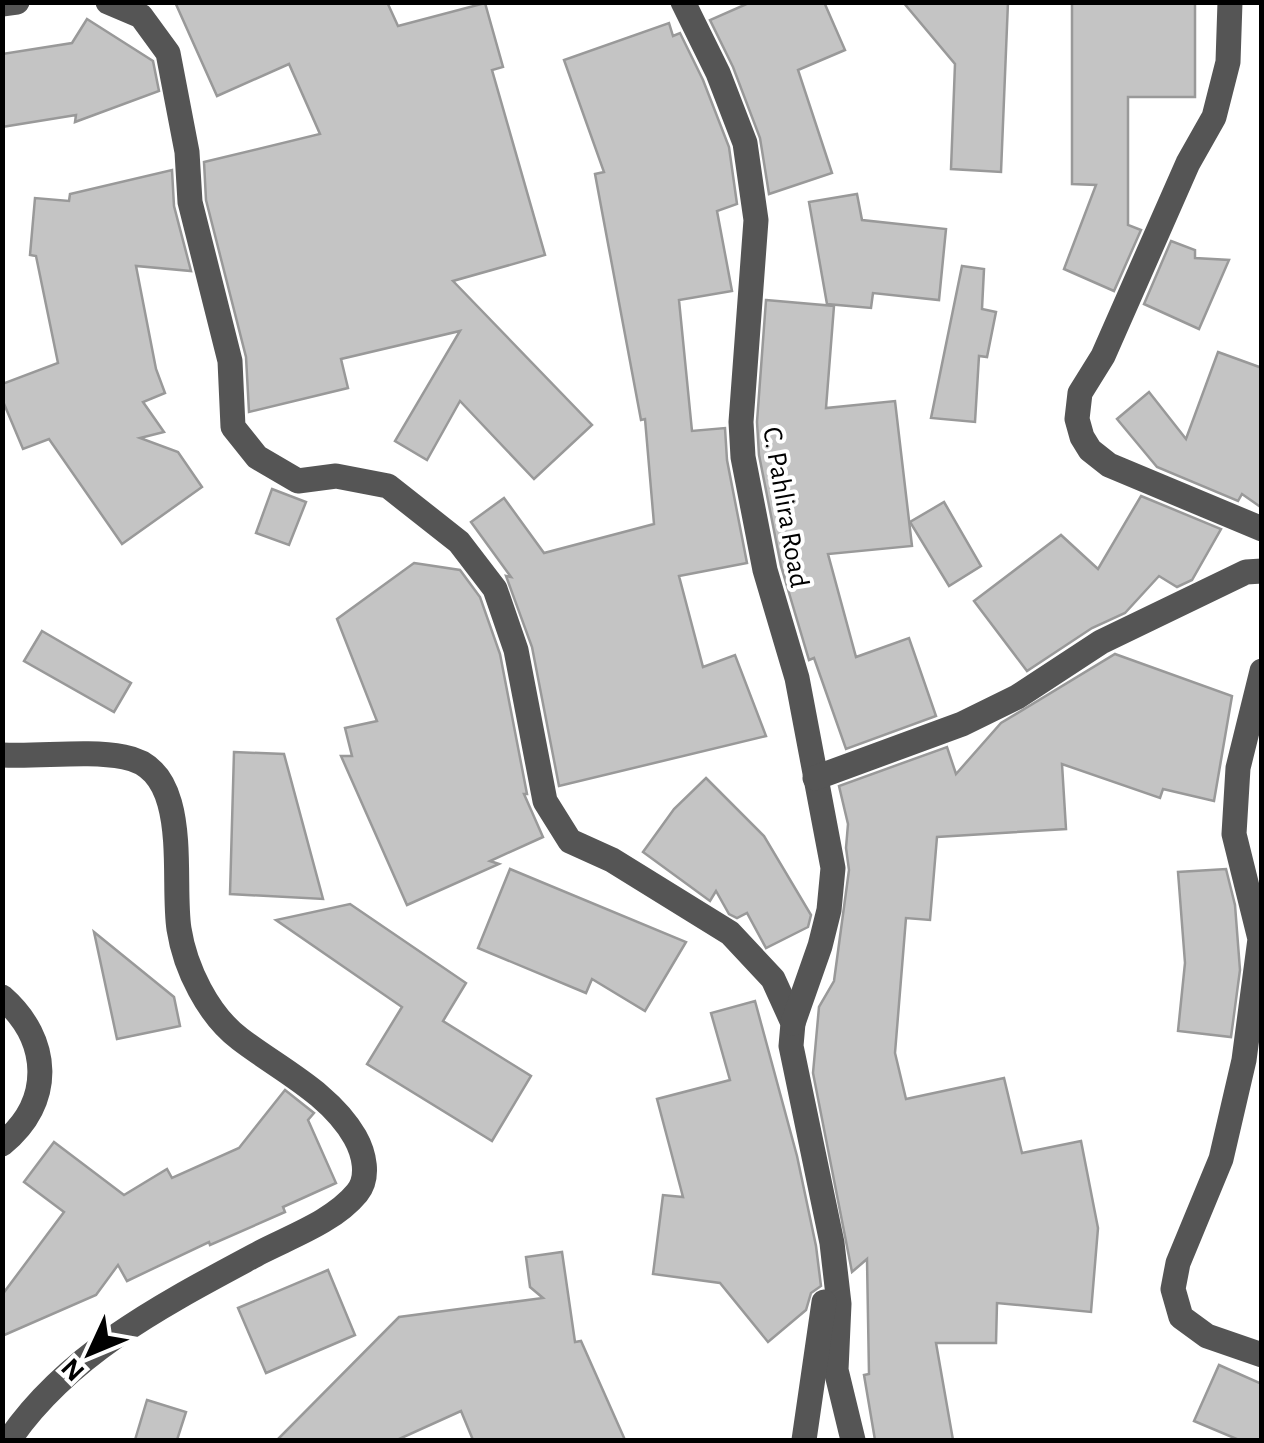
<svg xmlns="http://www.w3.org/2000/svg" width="1264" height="1443" viewBox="0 0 1264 1443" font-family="'Alegreya Sans',sans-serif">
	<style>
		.building { fill: #c4c4c4; stroke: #999; stroke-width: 2.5 }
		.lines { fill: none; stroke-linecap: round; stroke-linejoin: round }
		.minor { stroke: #555; stroke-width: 25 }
		.labels { text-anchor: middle; stroke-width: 8; stroke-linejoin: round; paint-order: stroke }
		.street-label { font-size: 28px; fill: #000; stroke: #fff }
	</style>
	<rect width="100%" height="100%" fill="#fff"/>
	<g class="building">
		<polygon points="175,2 387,2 398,26 485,3 503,67 492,70 545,255 453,281 592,425 534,479 460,401 427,460 395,441 460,331 341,359 348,388 249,412 246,357 206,200 204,162 320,134 289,64 217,96"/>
		<polygon points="751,2 824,2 845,50 798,70 832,173 769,194 760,138 733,67 710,20"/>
		<polygon points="903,2 1008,2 1001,172 951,169 955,64"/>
		<polygon points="1072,2 1195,2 1195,97 1128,97 1128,225 1141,230 1114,291 1064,269 1096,185 1072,184"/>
		<polygon points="87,19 153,61 159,91 75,122 76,115 2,127 2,54 72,43"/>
		<polygon points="669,23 673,36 680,33 703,80 729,147 737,204 717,211 732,291 679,300 692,431 725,428 727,460 747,563 679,576 703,667 735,655 766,736 559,786 532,647 506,576 511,577 471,522 504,498 544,553 654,524 645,419 641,420 595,174 604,172 564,60"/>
		<polygon points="172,170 174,206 191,271 136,266 156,369 165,393 143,402 164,432 140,438 178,452 202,487 122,544 49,439 23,449 2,399 2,384 58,363 36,256 30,255 35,198 69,201 70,194"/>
		<polygon points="857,194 862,220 946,229 939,300 873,293 871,308 827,304 809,202"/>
		<polygon points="1171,241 1195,250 1195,258 1229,260 1199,329 1144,304"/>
		<polygon points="962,266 984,269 982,309 996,312 987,357 979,356 975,422 931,418"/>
		<polygon points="766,300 834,306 826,408 895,401 912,546 828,554 856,657 909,638 936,716 846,749 814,658 809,660 781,566 759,455 757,422"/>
		<polygon points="1218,352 1262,368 1262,508 1242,494 1238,501 1157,467 1117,419 1149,392 1186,439"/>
		<polygon points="272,489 306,502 289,545 256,533"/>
		<polygon points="1141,496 1221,529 1192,580 1177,587 1159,576 1125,613 1092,628 1027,671 974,601 1061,535 1098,569"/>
		<polygon points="944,502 981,566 949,586 910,522"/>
		<polygon points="414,563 460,570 480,597 500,654 527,794 524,794 543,837 490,861 499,864 407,905 341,756 352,756 345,728 377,721 337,619"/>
		<polygon points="42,631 131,683 114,712 24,661"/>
		<polygon points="1115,654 1232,696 1214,801 1163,789 1160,798 1062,764 1066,829 937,837 930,920 906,918 895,1053 906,1099 1004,1078 1022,1153 1081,1141 1098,1228 1091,1312 997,1303 996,1343 936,1343 953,1440 875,1440 864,1375 869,1374 867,1259 852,1272 813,1073 819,1007 834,981 849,870 846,848 848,824 839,786 947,747 956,774 1001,723"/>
		<polygon points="234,752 284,754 323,899 230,894"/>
		<polygon points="706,778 764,836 811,915 808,927 766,948 747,913 737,918 729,914 716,891 710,901 643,852 674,809"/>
		<polygon points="510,869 686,942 645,1011 592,979 586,993 478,948"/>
		<polygon points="1226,869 1235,905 1240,970 1231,1037 1178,1031 1185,963 1178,872"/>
		<polygon points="350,904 466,983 443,1021 531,1076 492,1141 367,1064 402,1007 276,920"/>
		<polygon points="94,932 174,997 180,1026 117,1039"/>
		<polygon points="755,1001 797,1156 816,1246 821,1286 811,1293 806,1310 768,1342 720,1283 653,1274 663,1195 683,1197 657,1099 730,1080 711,1013"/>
		<polygon points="285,1090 314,1113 308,1120 336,1183 283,1207 285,1212 210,1245 209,1242 127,1281 118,1265 96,1295 2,1336 2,1295 64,1212 24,1182 54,1142 124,1195 167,1169 172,1178 239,1148"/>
		<polygon points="562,1252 575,1342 581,1341 625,1440 473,1440 461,1411 397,1440 277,1440 399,1317 543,1298 530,1287 526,1257"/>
		<polygon points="328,1270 355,1335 266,1373 238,1308"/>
		<polygon points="1219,1365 1262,1384 1262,1440 1239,1440 1194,1421"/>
		<polygon points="147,1400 186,1412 177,1440 135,1440"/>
	</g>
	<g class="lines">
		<g class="minor">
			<polyline points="108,2 141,16 168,53 187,152 190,202 230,361 233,427 257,457 298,481 336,476 388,486 459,542 495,589 516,650 545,801 570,841 612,860 730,933 773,979 793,1023 791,1046 832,1243 839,1304 836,1370 853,1440"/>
			<polyline points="683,2 718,73 745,143 756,220 741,422 743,457 765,570 797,678 833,868 829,910 820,946 793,1023"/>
			<polyline points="1230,2 1228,62 1214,117 1188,163 1103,356 1080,393 1077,419 1082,437 1090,450 1109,465 1262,529"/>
			<polyline points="2,4 17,2"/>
			<polyline points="1262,671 1238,768 1234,834 1260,939 1244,1060 1221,1159 1178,1263 1173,1289 1181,1317 1207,1336 1262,1355"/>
			<path d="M2,755C41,757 87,750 124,757C193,769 171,877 179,929C185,968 208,1015 240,1039C279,1069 330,1093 355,1137C364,1153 370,1177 357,1193C334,1221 292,1236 261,1252C168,1302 70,1351 9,1440"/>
			<polyline points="815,778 962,724 1017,697 1101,642 1246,572 1262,571"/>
			<path d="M2,997C51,1040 54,1102 2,1144"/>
			<polyline points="804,1440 824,1302"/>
		</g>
	</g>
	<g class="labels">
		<g class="street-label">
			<text transform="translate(787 507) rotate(80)" y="10">C. Pahlira Road</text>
		</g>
	</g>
	<rect width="1264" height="1443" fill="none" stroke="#000000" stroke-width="10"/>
	<g transform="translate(90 1353) rotate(226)" stroke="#ffffff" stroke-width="8" paint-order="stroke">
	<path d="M0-8L18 38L0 25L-18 38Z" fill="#000000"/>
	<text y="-15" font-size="28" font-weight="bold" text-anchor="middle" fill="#000000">N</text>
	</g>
</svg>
